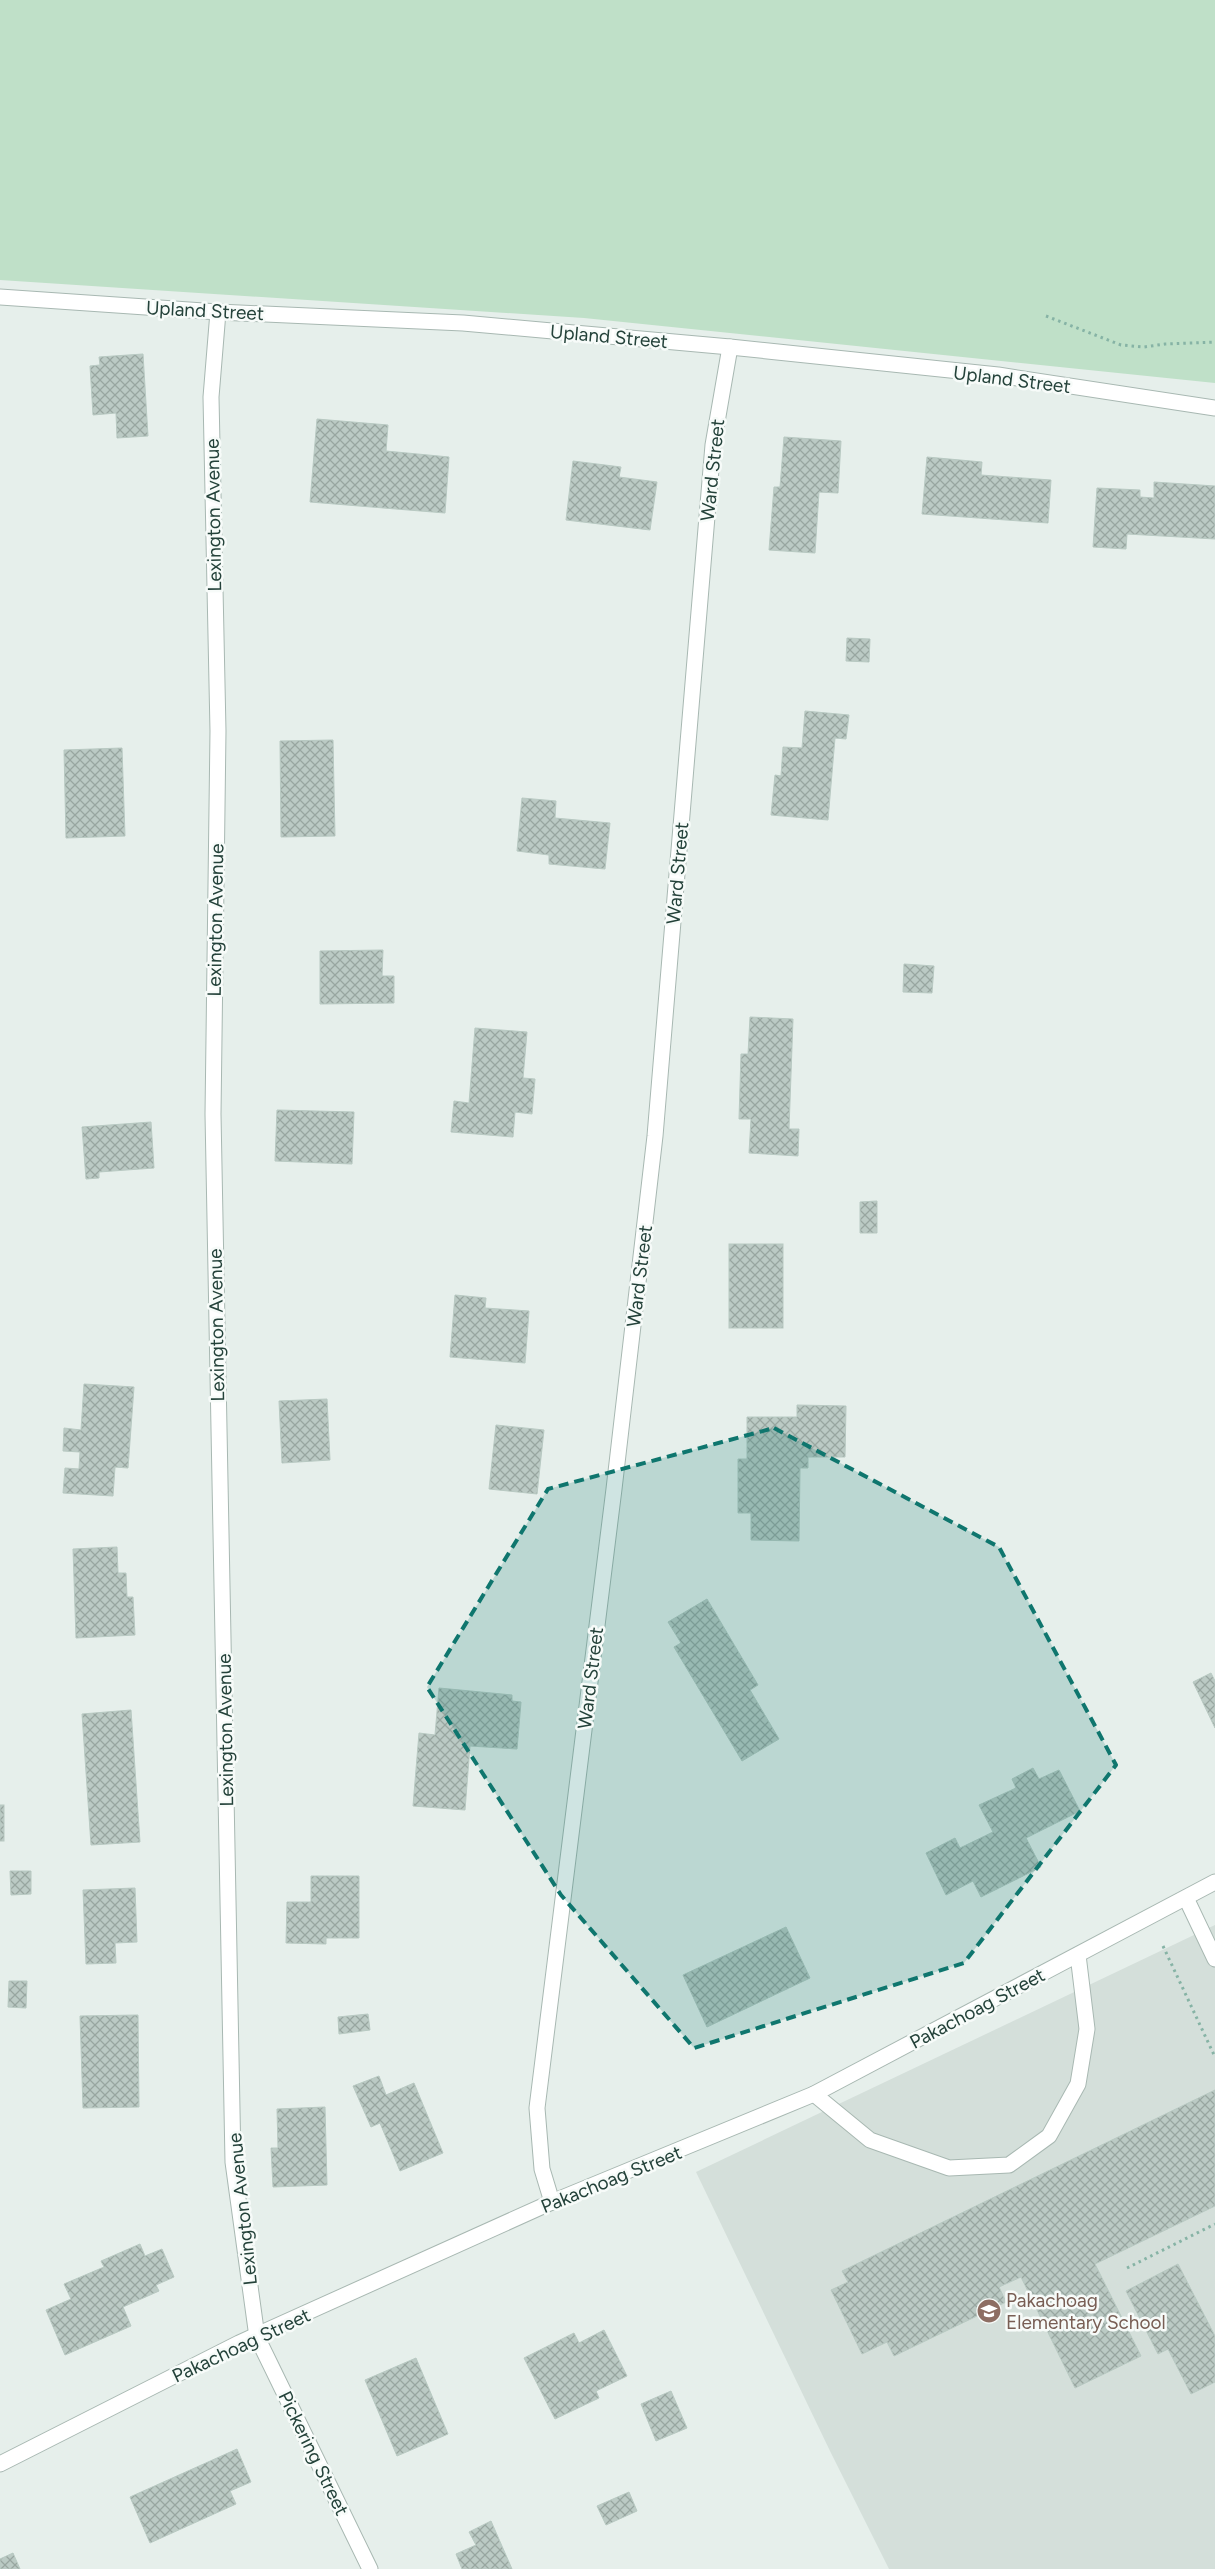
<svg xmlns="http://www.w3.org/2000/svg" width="1215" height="2569" viewBox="0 0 1215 2569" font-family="Figtree,sans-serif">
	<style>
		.built { fill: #d4dfda }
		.grass { fill: #bfe0c8 }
		.building { fill: url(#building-cross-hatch); stroke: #b8c9c2 }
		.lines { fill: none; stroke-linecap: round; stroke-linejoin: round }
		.service-casing { stroke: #a8b8b2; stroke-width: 17 }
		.minor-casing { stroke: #a8b8b2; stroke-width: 17 }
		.tertiary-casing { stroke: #a8b8b2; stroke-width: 17 }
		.path { stroke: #86b3a5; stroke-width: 3; stroke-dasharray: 2.5 4; stroke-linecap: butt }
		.service { stroke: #fff; stroke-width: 15 }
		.minor { stroke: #fff; stroke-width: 15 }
		.tertiary { stroke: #fff; stroke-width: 15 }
		.marked { fill: #0f766e; fill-opacity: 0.2; stroke: #0f766e; stroke-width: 4; stroke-dasharray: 10 6; stroke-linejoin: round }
		.labels { text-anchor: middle; stroke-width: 5; stroke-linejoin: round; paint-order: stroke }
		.street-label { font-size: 19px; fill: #24423a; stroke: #f7fbf9 }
		.education-label { font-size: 19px; fill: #785e54; stroke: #f7fbf9; text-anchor: start }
	</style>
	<defs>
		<pattern id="building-cross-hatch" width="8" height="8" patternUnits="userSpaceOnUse" patternTransform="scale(1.25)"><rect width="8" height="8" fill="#bbcac4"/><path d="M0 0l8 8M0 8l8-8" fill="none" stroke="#98a6a0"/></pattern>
	</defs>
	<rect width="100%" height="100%" fill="#e6efeb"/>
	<polygon class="built" points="1215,1925 1215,2569 889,2569 830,2451 696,2172"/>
	<polygon class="grass" points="0,0 1215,0 1215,383 584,318 0,280"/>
	<g class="building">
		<polygon points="143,354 148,436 117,438 116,413 93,415 90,366 100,365 99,357"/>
		<polygon points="317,419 388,425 386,451 449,457 445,513 310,502"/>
		<polygon points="784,437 841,441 838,493 819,492 815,553 769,550 774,487 780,487"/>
		<polygon points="927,457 982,462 981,475 1051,480 1048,523 922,514"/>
		<polygon points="573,461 621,467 619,477 657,482 650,530 566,520"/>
		<polygon points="1154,482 1215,486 1215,539 1127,534 1126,549 1093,547 1097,488 1140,490 1140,497 1154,498"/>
		<polygon points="847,638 870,639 869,662 846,661"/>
		<polygon points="805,711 849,715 846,739 835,738 828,820 771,815 775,775 781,776 783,747 802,748"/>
		<polygon points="333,740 335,836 281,837 280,741"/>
		<polygon points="122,748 125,836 66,838 64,750"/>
		<polygon points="522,798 556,801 555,818 610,823 605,869 549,864 549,855 517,851"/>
		<polygon points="383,950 382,976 394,976 394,1003 320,1004 320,951"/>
		<polygon points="904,964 934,966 932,993 903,992"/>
		<polygon points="750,1017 793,1019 789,1129 799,1129 798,1156 749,1153 751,1119 739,1119 741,1054 748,1054"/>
		<polygon points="475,1028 527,1032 523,1078 535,1079 532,1114 515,1112 513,1137 451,1132 454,1101 469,1103"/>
		<polygon points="277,1110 354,1112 352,1164 275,1161"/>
		<polygon points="151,1122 154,1168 99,1172 99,1178 86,1179 82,1127"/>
		<polygon points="877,1201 877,1233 860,1233 860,1202"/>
		<rect x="729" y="1244" width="54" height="84"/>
		<polygon points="455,1295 486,1298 485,1308 529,1311 525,1363 450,1357"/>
		<polygon points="84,1384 134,1387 128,1468 115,1467 113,1496 63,1493 65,1468 79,1469 80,1452 63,1451 64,1428 81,1430"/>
		<polygon points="327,1399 330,1460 282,1463 279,1401"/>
		<polygon points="797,1405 846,1406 845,1457 808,1457 808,1468 800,1468 799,1541 751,1540 751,1513 738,1513 738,1459 747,1459 747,1417 797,1417"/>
		<polygon points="496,1425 544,1430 537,1494 489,1489"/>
		<polygon points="117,1547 118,1573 126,1573 127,1597 133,1597 135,1635 76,1638 73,1549"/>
		<polygon points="707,1599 758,1685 750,1690 779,1739 742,1761 674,1647 681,1643 668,1622"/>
		<polygon points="1211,1673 1215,1681 1215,1728 1193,1682"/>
		<polygon points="439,1688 512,1695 512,1701 521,1702 517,1749 470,1746 465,1810 413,1806 419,1733 435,1735"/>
		<polygon points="131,1710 140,1842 91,1845 82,1714"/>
		<polygon points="1033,1768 1039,1779 1059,1770 1080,1811 1026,1838 1041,1867 981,1897 973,1881 946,1895 926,1853 955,1838 960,1848 993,1832 979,1805 1016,1788 1012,1779"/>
		<rect x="0" y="1805" width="4" height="36"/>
		<polygon points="10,1871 31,1871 31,1894 11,1895"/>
		<polygon points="311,1876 359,1876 359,1938 326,1938 326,1944 286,1943 287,1902 311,1902"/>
		<polygon points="135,1888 137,1942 115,1943 116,1963 86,1964 83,1890"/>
		<polygon points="786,1927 810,1978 707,2027 683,1975"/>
		<polygon points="9,1981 27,1981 26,2008 8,2007"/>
		<polygon points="368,2014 370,2030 339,2034 338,2017"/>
		<polygon points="138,2015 139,2107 83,2108 80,2016"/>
		<polygon points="379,2076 386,2095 414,2083 443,2153 400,2171 380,2123 371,2127 353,2086"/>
		<polygon points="1215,2090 1215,2206 1095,2264 1141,2356 1075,2388 1021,2277 999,2287 1006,2302 894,2356 887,2342 862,2354 831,2290 848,2282 842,2271"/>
		<polygon points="325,2107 327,2185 273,2187 271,2148 278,2148 277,2109"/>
		<polygon points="140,2244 145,2256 162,2249 174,2277 156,2285 159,2291 123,2307 131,2326 65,2355 46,2310 71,2299 64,2284 104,2267 101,2261"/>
		<polygon points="1178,2264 1215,2336 1215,2382 1191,2394 1168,2349 1158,2354 1126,2291"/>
		<polygon points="604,2330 627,2376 596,2391 599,2398 555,2419 524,2358 574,2333 579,2343"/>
		<polygon points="416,2358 448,2434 397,2456 365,2380"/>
		<polygon points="671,2391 687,2428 656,2441 641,2404"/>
		<polygon points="237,2449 251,2482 230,2491 236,2504 150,2543 130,2497"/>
		<polygon points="629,2492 637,2511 606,2525 597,2506"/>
		<polygon points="491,2521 512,2569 462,2569 456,2554 476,2545 469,2532"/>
		<polygon points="13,2553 20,2569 0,2569 0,2559"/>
	</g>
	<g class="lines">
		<defs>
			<g id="service">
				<polyline points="1186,1898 1215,1959"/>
				<polyline points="814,2094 870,2140 949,2168 1009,2165 1049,2136 1078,2084 1087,2029 1078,1955"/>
			</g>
			<g id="minor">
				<polyline points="218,312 211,397 218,731 213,1114 233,2162 257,2337 370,2569"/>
				<polyline points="552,2202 542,2169 537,2108 614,1489 655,1136 713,445 730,347"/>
			</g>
			<g id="tertiary">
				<polyline points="0,297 218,312 463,323 730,347 998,375 1215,408"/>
				<polyline points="0,2464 239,2343 552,2202 814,2094 1215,1882"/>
			</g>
		</defs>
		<use href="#service" class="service-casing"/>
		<use href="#minor" class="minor-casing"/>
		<use href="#tertiary" class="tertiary-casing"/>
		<g class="path">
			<polyline points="1046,316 1121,345 1144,347 1165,344 1215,342"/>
			<polyline points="1163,1946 1215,2057"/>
			<polyline points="1127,2268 1215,2224"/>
		</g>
		<use href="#service" class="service"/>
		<use href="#minor" class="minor"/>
		<use href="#tertiary" class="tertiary"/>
	</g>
	<path class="marked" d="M774,1428L999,1547L1116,1765L964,1963L694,2048L561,1895L427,1687L548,1489Z"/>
	<defs>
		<symbol id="school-disc" viewBox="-11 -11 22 22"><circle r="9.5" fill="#8d6e63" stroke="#f7fbf9"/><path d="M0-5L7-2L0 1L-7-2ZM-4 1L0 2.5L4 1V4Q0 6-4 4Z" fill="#fff"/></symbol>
	</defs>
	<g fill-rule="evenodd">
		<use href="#school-disc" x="975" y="2297" width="28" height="28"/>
	</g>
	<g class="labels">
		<g class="street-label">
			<text transform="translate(205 310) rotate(3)" y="7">Upland Street</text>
			<text transform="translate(609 336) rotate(5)" y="7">Upland Street</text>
			<text transform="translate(1012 379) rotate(7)" y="7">Upland Street</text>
			<text transform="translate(712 470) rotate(-84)" y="7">Ward Street</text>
			<text transform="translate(213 515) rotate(-91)" y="7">Lexington Avenue</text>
			<text transform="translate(677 873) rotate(-85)" y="7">Ward Street</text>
			<text transform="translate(215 920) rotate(-89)" y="7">Lexington Avenue</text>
			<text transform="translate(639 1276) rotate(-83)" y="7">Ward Street</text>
			<text transform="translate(216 1325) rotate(-91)" y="7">Lexington Avenue</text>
			<text transform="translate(590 1678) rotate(-83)" y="7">Ward Street</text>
			<text transform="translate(225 1730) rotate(-91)" y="7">Lexington Avenue</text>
			<text transform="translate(977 2008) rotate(-28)" y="7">Pakachoag Street</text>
			<text transform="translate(611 2179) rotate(-22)" y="7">Pakachoag Street</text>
			<text transform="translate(242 2209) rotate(-96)" y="7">Lexington Avenue</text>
			<text transform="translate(241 2345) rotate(-25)" y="7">Pakachoag Street</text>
			<text transform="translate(314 2453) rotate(64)" y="7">Pickering Street</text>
		</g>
		<g class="education-label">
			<text x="1006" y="2307">Pakachoag<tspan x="1006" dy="22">Elementary School</tspan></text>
		</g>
	</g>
</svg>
